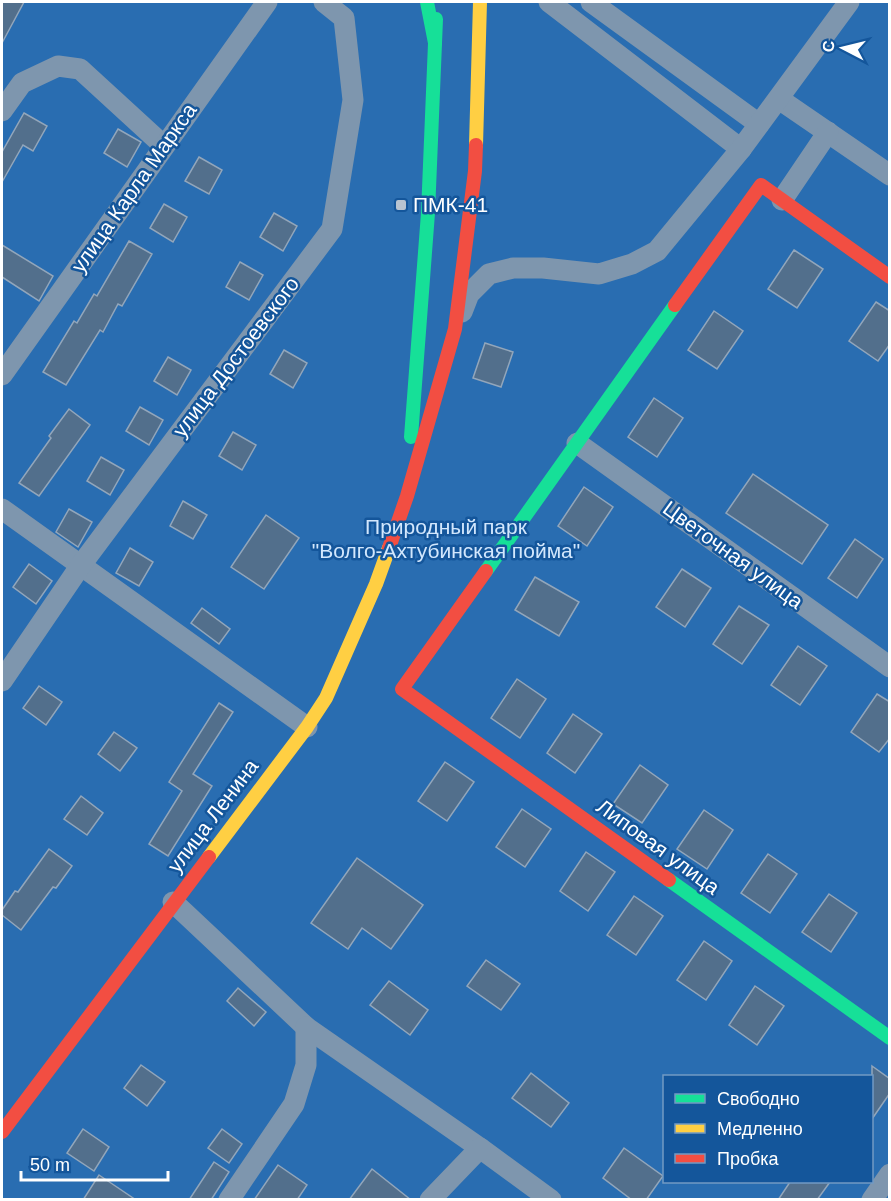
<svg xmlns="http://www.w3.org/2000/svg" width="891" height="1201" viewBox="0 0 891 1201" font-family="Helvetica,sans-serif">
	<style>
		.green { fill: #296db1; fill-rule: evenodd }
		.building { fill: #526f8c; stroke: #92a6bb; stroke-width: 1.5 }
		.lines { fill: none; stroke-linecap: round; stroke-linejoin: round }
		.street { stroke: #7e96ae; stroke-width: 21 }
		.fast { stroke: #16e098; stroke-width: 14 }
		.slow { stroke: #ffcf43; stroke-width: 14 }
		.jam { stroke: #f24e42; stroke-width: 14 }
		.poi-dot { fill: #b8c4d1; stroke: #14569b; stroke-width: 2 }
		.labels { text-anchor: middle; stroke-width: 5; stroke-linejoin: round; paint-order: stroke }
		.street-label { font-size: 21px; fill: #fff; stroke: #14569b }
		.poi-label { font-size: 21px; fill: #fff; stroke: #14569b; text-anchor: start }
		.park-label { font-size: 21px; fill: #d2e7fd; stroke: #14569b }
	</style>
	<rect width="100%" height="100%" fill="#33577c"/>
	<path class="green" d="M2,2H889V1199H2ZM664,1076H872V1182H664Z"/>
	<g class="building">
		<polygon points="2,2 24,2 2,43"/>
		<polygon points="24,113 47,126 33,151 23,145 2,182 2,152"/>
		<polygon points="118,129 141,142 127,167 104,153"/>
		<polygon points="199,157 222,170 209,194 185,181"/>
		<polygon points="164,204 187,217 173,242 150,228"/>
		<polygon points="274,213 297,226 283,251 260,237"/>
		<polygon points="129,241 152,254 122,306 118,304 103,332 100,330 66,385 43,372 74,321 77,323 94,294 97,296"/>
		<polygon points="2,245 53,276 39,301 2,277"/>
		<polygon points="794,250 823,269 797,308 768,289"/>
		<polygon points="240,262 263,275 249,300 226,287"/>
		<polygon points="876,302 890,311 890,344 878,361 849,341"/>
		<polygon points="714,311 743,331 717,369 688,350"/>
		<polygon points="485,343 513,352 501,387 473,378"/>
		<polygon points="284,350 307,363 293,388 270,374"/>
		<polygon points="168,357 191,370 177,395 154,381"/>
		<polygon points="654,398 683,418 657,457 628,437"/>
		<polygon points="140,407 163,420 149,445 126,431"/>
		<polygon points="69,409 90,425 39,496 19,483 51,438 49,436"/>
		<polygon points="233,432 256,445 242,470 219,456"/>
		<polygon points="101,457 124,470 110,495 87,481"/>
		<polygon points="753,474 828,525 802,564 726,513"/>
		<polygon points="584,487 613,507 587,546 558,526"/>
		<polygon points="183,501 207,515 193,539 170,526"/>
		<polygon points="69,509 92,522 78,547 56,532"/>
		<polygon points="266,515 299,538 264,589 231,567"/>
		<polygon points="855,539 883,559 857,598 828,578"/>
		<polygon points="130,548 153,562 139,586 116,573"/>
		<polygon points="29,564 52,581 36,604 13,587"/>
		<polygon points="682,569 711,588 685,627 656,607"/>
		<polygon points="535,577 579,602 559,636 515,610"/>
		<polygon points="739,606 769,625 742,664 713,644"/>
		<polygon points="202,608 230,629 219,644 191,623"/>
		<polygon points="798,646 827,666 800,705 771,685"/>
		<polygon points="517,679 546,699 520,738 491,718"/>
		<polygon points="39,686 62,702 46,725 23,708"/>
		<polygon points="877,694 890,702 890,738 879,752 851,732"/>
		<polygon points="219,703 233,712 193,774 212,786 168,856 149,844 182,791 169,782"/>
		<polygon points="573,714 602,734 575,773 547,753"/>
		<polygon points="114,732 137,748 120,771 98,754"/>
		<polygon points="445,762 474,782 447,821 418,801"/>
		<polygon points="640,765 668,785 642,823 613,804"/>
		<polygon points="81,796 103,813 87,835 64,819"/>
		<polygon points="522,809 551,829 525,867 496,847"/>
		<polygon points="704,810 733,830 707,869 677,849"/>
		<polygon points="49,849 72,866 56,888 53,887 21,930 2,915 2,910 15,891 18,892"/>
		<polygon points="586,852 615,872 588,911 560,891"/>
		<polygon points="768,854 797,874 770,913 741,893"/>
		<polygon points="357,858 423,905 391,949 362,928 348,949 311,923"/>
		<polygon points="829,894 857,913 831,952 802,932"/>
		<polygon points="634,896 663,916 636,955 607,935"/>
		<polygon points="704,941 732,961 706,1000 677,980"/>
		<polygon points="486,960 520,984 501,1010 467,986"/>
		<polygon points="389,981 428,1010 410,1035 370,1005"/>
		<polygon points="755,986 784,1006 757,1045 729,1025"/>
		<polygon points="238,988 266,1012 254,1026 227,1001"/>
		<polygon points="141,1065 165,1082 147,1106 124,1088"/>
		<polygon points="872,1066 890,1079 890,1093 872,1119"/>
		<polygon points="531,1073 569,1103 551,1127 512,1098"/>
		<polygon points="83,1129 109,1147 94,1171 67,1153"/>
		<polygon points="222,1129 242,1144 229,1163 208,1148"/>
		<polygon points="624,1148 663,1176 646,1200 632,1200 603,1178"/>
		<polygon points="214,1162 229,1172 211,1200 189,1200"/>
		<polygon points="278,1165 307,1185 297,1200 254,1200"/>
		<polygon points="372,1169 411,1200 349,1200"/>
		<polygon points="99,1175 136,1200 83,1200"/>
		<polygon points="790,1182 830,1182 817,1200 778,1200"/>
	</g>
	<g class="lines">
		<g class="street">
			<polyline points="549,2 741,149"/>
			<polyline points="591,2 759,124"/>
			<polyline points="779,99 890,175"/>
			<polyline points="2,111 22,83 58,66 80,69 164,146"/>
			<polyline points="782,200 828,132"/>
			<polyline points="462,312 469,294 489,274 513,268 543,268 599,274 632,264 657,251 741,149 849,2"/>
			<polyline points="2,375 267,2"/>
			<polyline points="577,443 890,667"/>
			<polyline points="2,509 307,727"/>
			<polyline points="2,681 81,565 332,229 353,100 344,18 324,2"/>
			<polyline points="173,902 306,1027 480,1148 551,1200"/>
			<polyline points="229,1200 294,1104 306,1065 306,1027"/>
			<polyline points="430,1200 480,1148"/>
			<polyline points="872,1200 890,1174"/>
		</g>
		<g class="fast">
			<polyline points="427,2 435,43"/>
			<polyline points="411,437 428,213 436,19"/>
			<polyline points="486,571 675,305"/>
			<polyline points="669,880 890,1038"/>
		</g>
		<g class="slow">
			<polyline points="476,145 480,2"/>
			<polyline points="209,857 307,727 326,698 376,584 389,548"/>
		</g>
		<g class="jam">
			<polyline points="675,305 761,185 890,277"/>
			<polyline points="389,548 407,496 455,329 475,171 476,145"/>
			<polyline points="486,571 402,689 669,880"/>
			<polyline points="2,1132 209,857"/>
		</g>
	</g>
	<rect class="poi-dot" x="395" y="199" width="12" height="12" rx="3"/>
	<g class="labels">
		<g class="street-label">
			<text transform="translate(134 188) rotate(-55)" y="7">улица Карла Маркса</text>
			<text transform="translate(236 357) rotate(-53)" y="7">улица Достоевского</text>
			<text transform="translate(733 555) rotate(36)" y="7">Цветочная улица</text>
			<text transform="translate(213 816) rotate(-53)" y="7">улица Ленина</text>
			<text transform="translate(658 847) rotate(36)" y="7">Липовая улица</text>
		</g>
		<g class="poi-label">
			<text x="413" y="212">ПМК-41</text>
		</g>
		<g class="park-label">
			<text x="446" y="534">Природный парк<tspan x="446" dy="24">"Волго-Ахтубинская пойма"</tspan></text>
		</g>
	</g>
	<rect width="891" height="1201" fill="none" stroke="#ffffff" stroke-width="6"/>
	<rect x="663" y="1075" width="210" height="108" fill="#14569b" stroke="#729ac3" stroke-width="1.5"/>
	<rect x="675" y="1094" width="30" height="9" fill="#16e098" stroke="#729ac3" stroke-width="1.5"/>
	<text x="717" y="1105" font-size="18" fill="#ffffff">Свободно</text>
	<rect x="675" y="1124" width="30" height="9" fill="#ffcf43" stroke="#729ac3" stroke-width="1.5"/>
	<text x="717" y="1135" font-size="18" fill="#ffffff">Медленно</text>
	<rect x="675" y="1154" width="30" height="9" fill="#f24e42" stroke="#729ac3" stroke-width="1.5"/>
	<text x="717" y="1165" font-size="18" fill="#ffffff">Пробка</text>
	<g transform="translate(843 48) rotate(277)" stroke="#14569b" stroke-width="4.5" paint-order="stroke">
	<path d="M0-4.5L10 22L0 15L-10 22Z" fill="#ffffff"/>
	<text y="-9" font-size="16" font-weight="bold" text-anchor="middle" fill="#ffffff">С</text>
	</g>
	<path d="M21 1171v9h147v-9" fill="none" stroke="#ffffff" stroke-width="3"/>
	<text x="30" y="1171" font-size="18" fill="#ffffff" stroke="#14569b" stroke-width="4.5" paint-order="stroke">50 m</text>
</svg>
